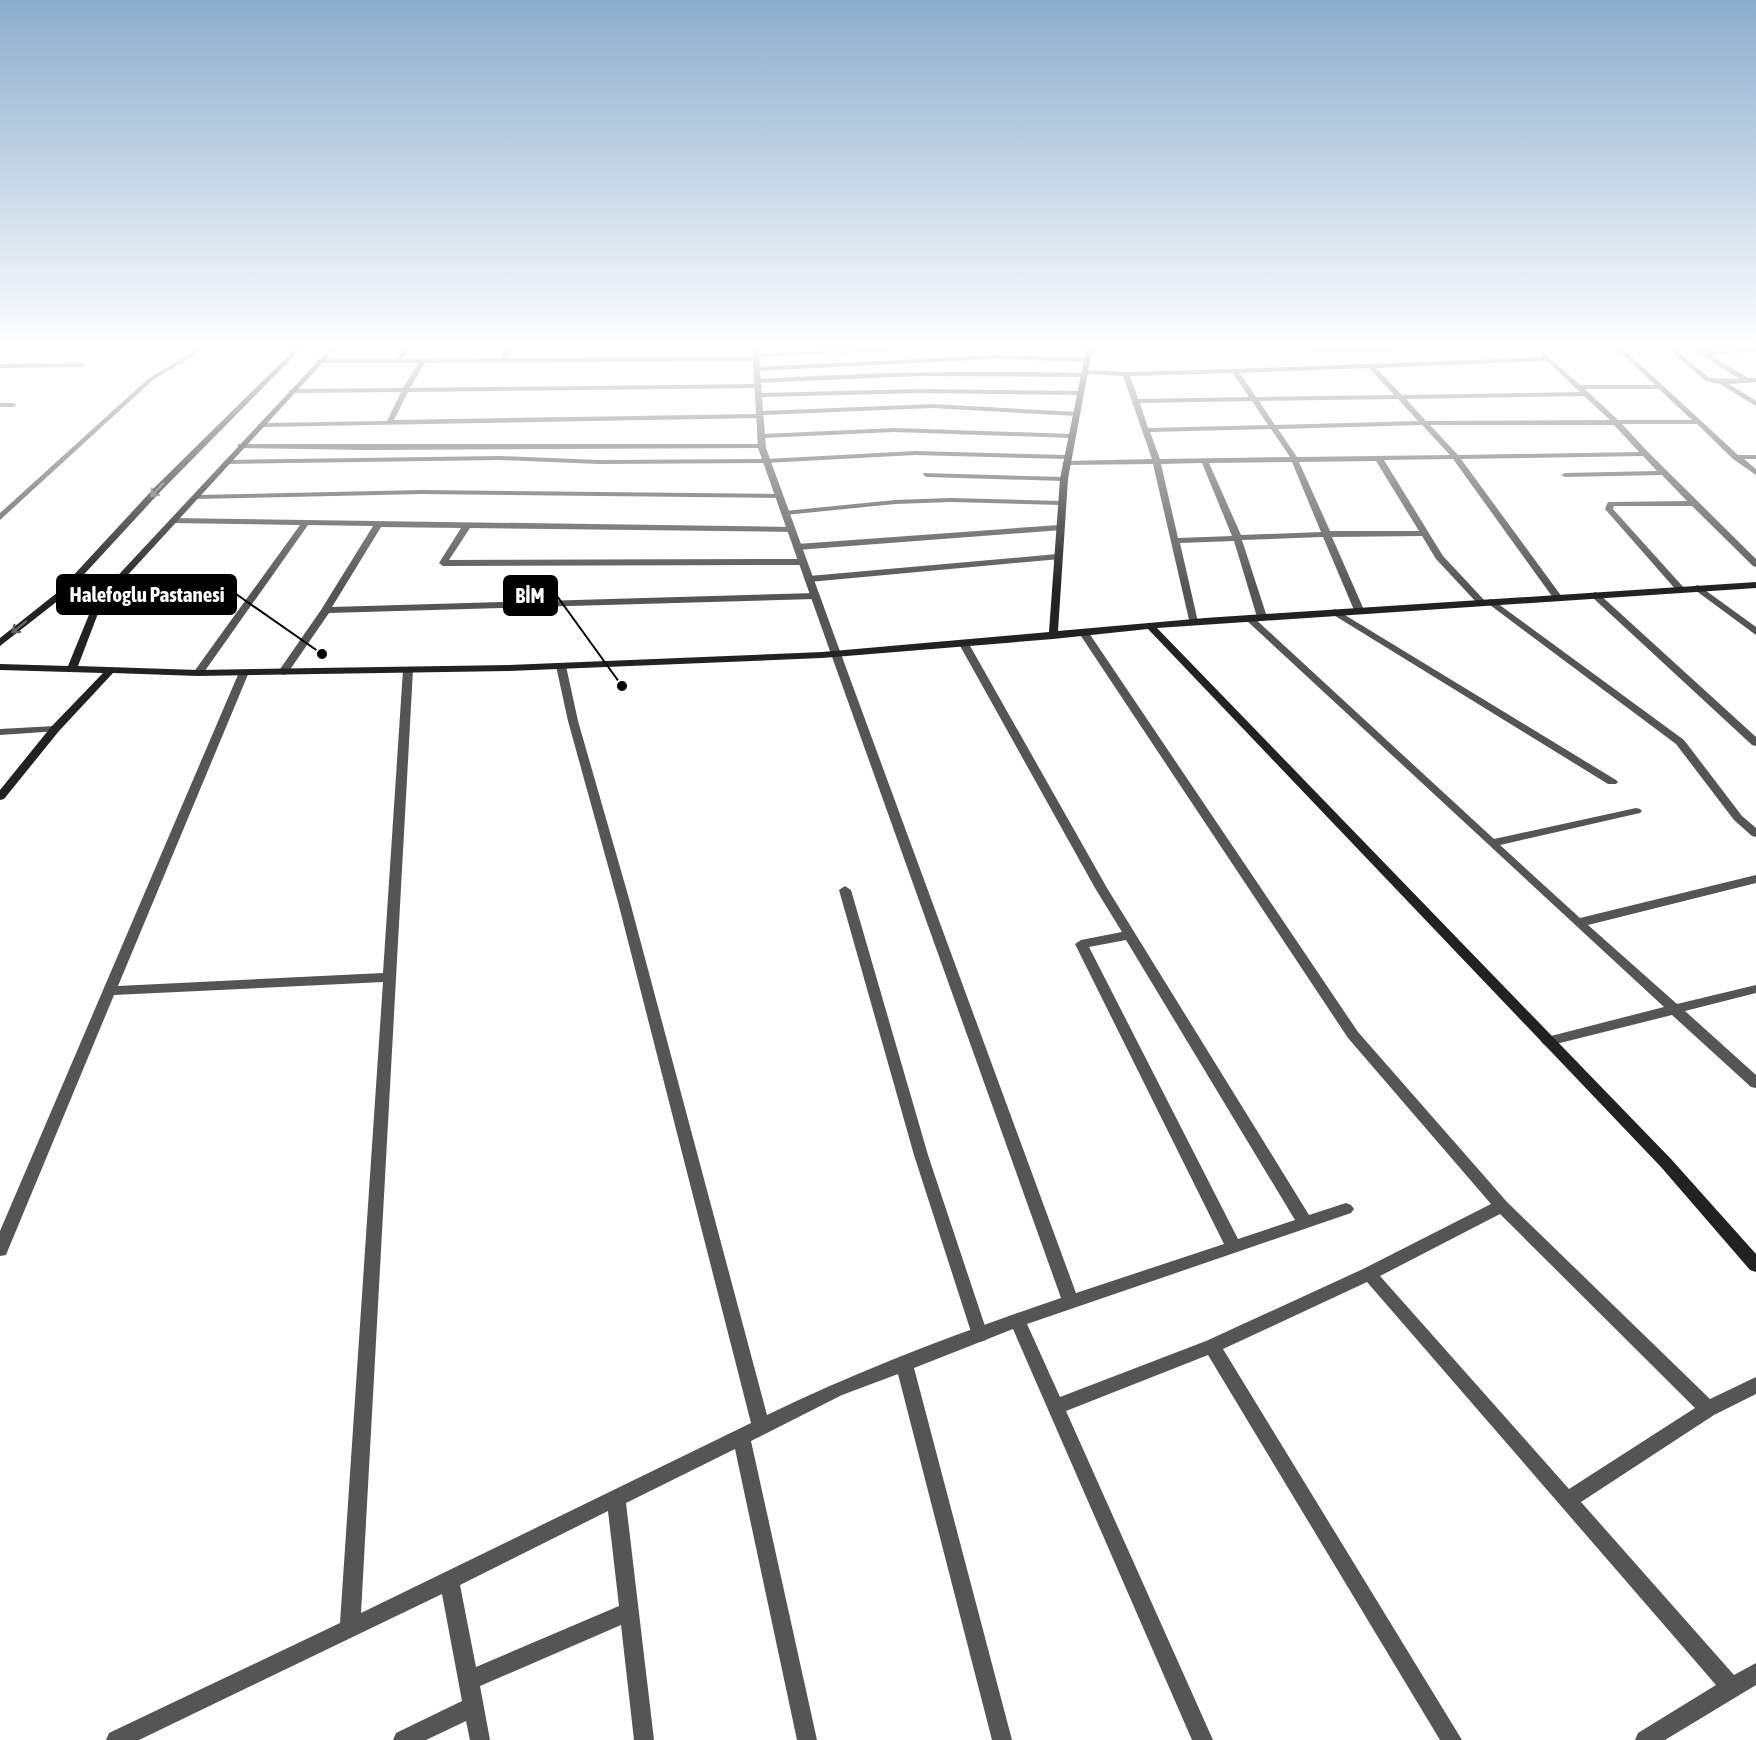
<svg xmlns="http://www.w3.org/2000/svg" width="1756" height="1740" viewBox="0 0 1756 1740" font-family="'Asap Condensed',sans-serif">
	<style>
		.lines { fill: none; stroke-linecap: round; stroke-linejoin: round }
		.service { fill: #555; fill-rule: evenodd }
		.minor { fill: #555; fill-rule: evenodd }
		.tertiary { fill: #555; fill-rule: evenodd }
		.secondary { fill: #222; fill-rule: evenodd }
		.oneway { stroke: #646464 }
		.leader { fill: none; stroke: #000; stroke-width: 2 }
		.callout-dot { fill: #000; stroke: #fff; stroke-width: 2 }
		.callout { fill: #000; stroke: #000; stroke-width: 2 }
		.callout-label { font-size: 21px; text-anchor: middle; font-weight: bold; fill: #fff }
	</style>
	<rect width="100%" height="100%" fill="#fff"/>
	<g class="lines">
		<g class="service">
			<polygon points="0,345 156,345 153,347 0,348"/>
			<polygon points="205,345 212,345 153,380 0,520 0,513 149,378"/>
			<polygon points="0,364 82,363 85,365 82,367 0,368"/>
			<polygon points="0,403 13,403 17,405 13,407 0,407"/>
			<polygon points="845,886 851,890 928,1155 988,1335 986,1340 980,1342 974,1340 972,1335 914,1155 839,890"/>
		</g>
		<g class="minor">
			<polygon points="406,345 412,345 403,359 501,358 509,345 515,345 508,358 756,357 753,355 754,354 938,345 973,345 970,347 757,357 760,359 757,361 425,363 410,388 759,384 763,386 759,388 408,392 394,420 757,414 760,411 932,404 1077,412 1081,414 1077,416 932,408 763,415 760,418 261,427 257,425 261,423 387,421 401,392 292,393 288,391 292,389 403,388 418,363 319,363 316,361 319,359 397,359"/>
			<polygon points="1184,345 1342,348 1511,345 1538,346 1535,348 1342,352 1187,347"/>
			<path d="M1613,345H1619L1738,455H1756V459H1744L1756,469V475L1733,459L1697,424H1622L1648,452L1756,559V567L1753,566L1692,506H1614L1613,509L1685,589L1680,592L1677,591L1605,509L1608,502H1611L1687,501L1662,475L1565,477L1561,475L1565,473L1657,471L1643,456L1461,459L1562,597L1557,600L1554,599L1453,459L1384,460L1443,556L1486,602L1490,599L1493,600L1684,740L1742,816L1756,828V837L1752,836L1734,820L1676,744L1486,602L1481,605L1478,604L1436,559L1422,536L1332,537L1364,610L1359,613L1354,610L1323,537L1242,540L1267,617L1262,620L1257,617L1234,541L1180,543L1198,622L1196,624H1190L1153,464L1066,465L1062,463L1066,461L1152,459L1123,376L1087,374L1084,377L921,376L759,383L756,381L759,379C866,372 974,370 1081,373L1084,370L1126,372L1235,369L1543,357L1540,354L1543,352L1580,385H1655ZM1547,361L1580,392L1402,395L1376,368ZM1369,368L1394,395L1256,397L1240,373ZM1233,373L1249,397L1138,399L1130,376ZM1585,389H1659L1692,420H1618ZM1584,396L1610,420L1426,421L1406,399ZM1398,399L1418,421L1275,425L1259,401ZM1252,401L1268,425L1148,428L1140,403ZM1422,425L1450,455L1297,457L1278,429ZM1430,425H1614L1639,452L1458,455ZM1271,429L1290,457L1160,459L1150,432ZM1376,461L1419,531H1330L1299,462ZM1292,462L1321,532L1241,535L1209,463ZM1202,463L1232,536L1178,538L1161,464Z"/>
			<polygon points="1663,345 1669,345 1710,378 1739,379 1687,345 1694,345 1704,351 1756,348 1756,352 1710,355 1748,378 1756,378 1756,382 1729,384 1756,401 1756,406 1720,384 1706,381"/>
			<polygon points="995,355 1087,358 1090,360 1087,362 995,359 758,371 755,369 758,367"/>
			<polygon points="920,389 1081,391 1085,393 1081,395 920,393 759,397 755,395 759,393"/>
			<polygon points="895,428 1072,434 1076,436 1072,438 895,432 761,438 757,436 761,434"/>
			<polygon points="238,444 762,444 766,446 762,448 365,450 241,448 238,448"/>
			<polygon points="915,451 1068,455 1072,457 1068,459 915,455 766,463 599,464 500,460 227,464 223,462 227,460 500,456 599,460 766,459"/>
			<polygon points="924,473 1064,477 1068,479 1064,481 927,477 923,475"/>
			<polygon points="422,490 779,494 783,496 779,498 422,494 195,499 191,497 195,495"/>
			<polygon points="951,498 1061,501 1065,503 1061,505 951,502 895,504 785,515 781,513 785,511 895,500"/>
			<polygon points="173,518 792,527 796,530 795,532 470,528 449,560 803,559 807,562 803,565 443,566 439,563 461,528 381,527 332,607 815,593 820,596 815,599 329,613 287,674 283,675 278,672 321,610 373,526 308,525 202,675 198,676 193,673 300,525 170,523 169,521"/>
			<polygon points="1059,525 1063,528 1062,530 797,550 793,547 797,544"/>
			<polygon points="1057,554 1061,557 1060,559 809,582 804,579 809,576"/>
			<polygon points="1698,585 1756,627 1756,635 1695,590 1695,586"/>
			<polygon points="1595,592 1598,593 1756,737 1756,746 1752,745 1592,597 1590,595"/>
			<polygon points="1335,609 1616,780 1618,782 1616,784 1608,784 1332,614 1330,612"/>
			<polygon points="1249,615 1252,616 1494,839 1636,808 1640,809 1642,811 1640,813 1500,845 1580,918 1756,875 1756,883 1588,925 1677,1004 1756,985 1756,993 1685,1011 1756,1075 1756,1088 1751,1087 1672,1015 1548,1046 1543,1044 1541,1041 1543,1038 1664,1007 1246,620 1244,618"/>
			<path d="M1084,630L1089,633L1358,1032L1507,1202L1710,1399L1756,1377V1394L1714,1415L1581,1502L1734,1675L1756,1663V1685L1665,1740H1635L1638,1733L1716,1685L1367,1282L1223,1349L1462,1740H1440L1208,1355L1066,1411L1213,1740H1192L1013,1329L914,1368L1012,1740H992L898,1374L842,1395L751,1441L817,1740H797L735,1449L626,1503L654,1740H634L621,1625L480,1686L490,1740H470L466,1721L426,1740H393L396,1733L462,1701L442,1594L139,1740H106L109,1733L340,1623L383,982L114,995L8,1250L6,1255L0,1256V1231L240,670H248L249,672L118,986L383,973L403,670L408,667L413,670L361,1613L751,1423L618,902L568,721L556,666L557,664L561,663L566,666L578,721L630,902L767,1415C862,1369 961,1332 1061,1298L831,654L833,652L836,651L841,654L1076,1293L1224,1244L1075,944L1081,940L1122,932L1095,888L959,644L961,642L964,641L969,644L1107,888L1309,1215L1346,1203L1351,1205L1354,1209L1351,1213L1027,1324L1060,1397L1206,1341L1363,1269L1491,1204L1348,1038L1079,633ZM1126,940L1295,1220L1238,1239L1089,947ZM1500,1214L1695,1408L1569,1489L1380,1276ZM608,1511L619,1606L476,1667L460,1585Z"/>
			<polygon points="55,726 60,729 59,731 0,735 0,729"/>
		</g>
		<polygon class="tertiary" points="752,345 758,345 766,448 841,654 839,656 836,657 831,654 758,448"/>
		<g class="secondary">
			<polygon points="299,345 305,345 161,491 64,596 0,646 0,638 58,592 155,487"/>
			<polygon points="333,345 339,345 102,603 78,666 198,670 509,665 822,652 1049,632 1060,479 1087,345 1093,345 1068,479 1058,631 1205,618 1756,582 1756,588 1157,628 1671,1159 1756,1254 1756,1272 1750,1270 1661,1167 1148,629 1053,639 822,658 509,671 198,676 113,673 59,731 4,799 0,800 0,790 51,727 103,673 0,670 0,664 68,666 95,600"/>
		</g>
	</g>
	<defs><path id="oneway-shaft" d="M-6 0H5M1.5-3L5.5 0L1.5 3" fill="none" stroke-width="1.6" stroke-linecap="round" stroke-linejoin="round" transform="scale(1.5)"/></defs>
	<g class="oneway">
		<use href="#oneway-shaft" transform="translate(157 490) rotate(133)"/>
		<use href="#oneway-shaft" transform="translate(19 627) rotate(141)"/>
	</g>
	<linearGradient id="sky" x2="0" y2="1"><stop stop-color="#8cadcc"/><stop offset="0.59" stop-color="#fff"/><stop offset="1" stop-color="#fff" stop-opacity="0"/></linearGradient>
	<rect width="1756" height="588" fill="url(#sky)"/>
	<path class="leader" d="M322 654L236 594M622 686L557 596"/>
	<g class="callout-dot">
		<circle cx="322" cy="654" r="6"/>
		<circle cx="622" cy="686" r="6"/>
	</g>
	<g class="callout">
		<rect x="57" y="575" width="179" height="39" rx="6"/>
		<rect x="504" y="576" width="53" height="39" rx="6"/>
	</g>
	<g class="callout-label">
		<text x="147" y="602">Halefoglu Pastanesi</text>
		<text x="530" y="603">BİM</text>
	</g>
</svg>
